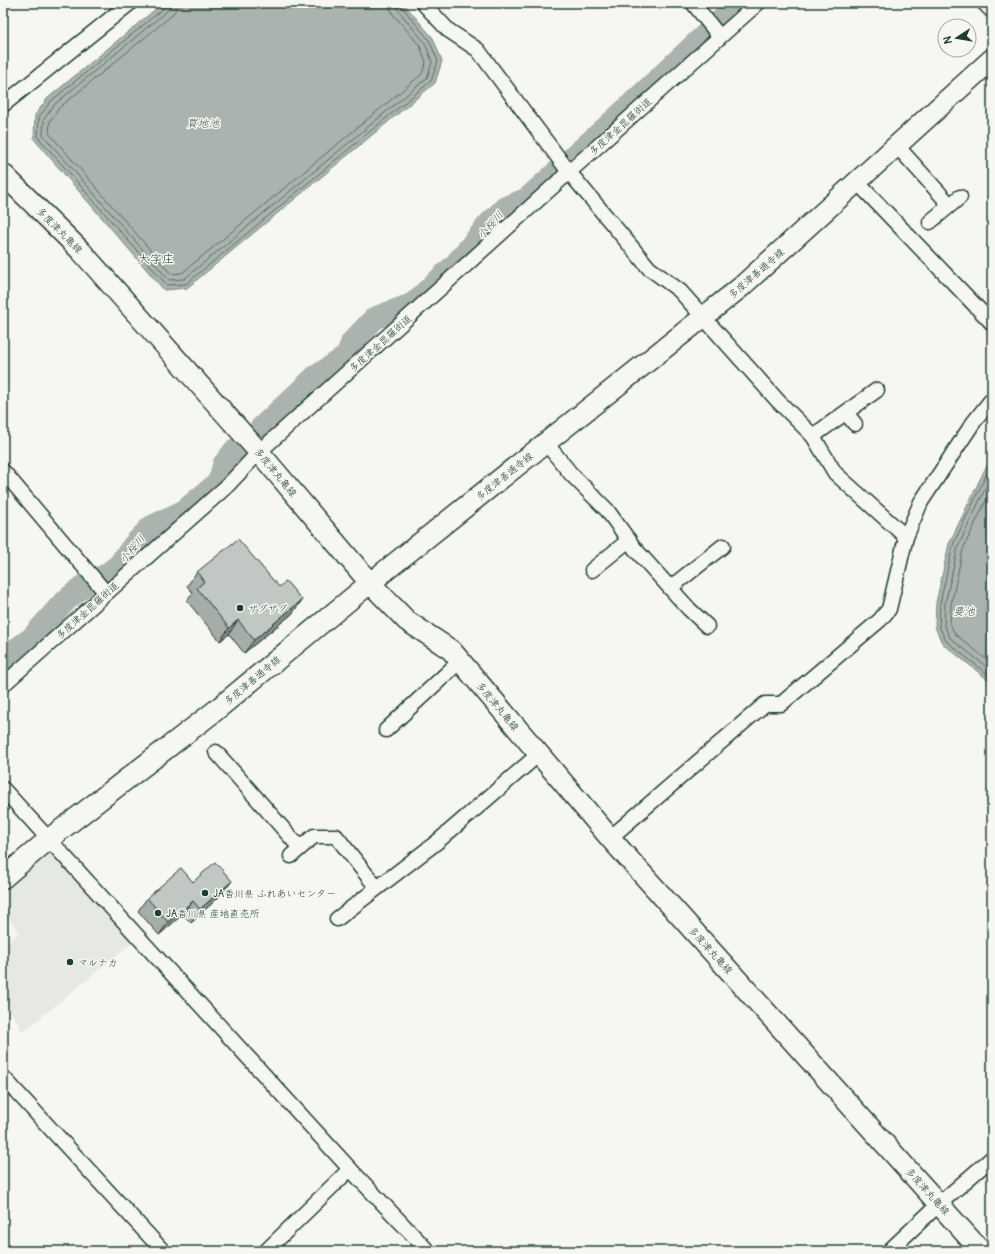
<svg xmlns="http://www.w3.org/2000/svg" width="995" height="1254" viewBox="0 0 995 1254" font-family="Pangolin,'Klee One',sans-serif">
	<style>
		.built { fill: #e6e8e4 }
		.water { fill: #aab3ae; stroke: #72847d }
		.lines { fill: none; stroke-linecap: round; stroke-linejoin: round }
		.shore { stroke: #576c65; stroke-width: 1 }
		.river { stroke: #aab3ae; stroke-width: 23 }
		.street-casing { stroke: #1f3d34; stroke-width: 17 }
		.secondary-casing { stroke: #1f3d34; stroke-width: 23 }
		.street { stroke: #f6f6f2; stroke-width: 14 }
		.secondary { stroke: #f6f6f2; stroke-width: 20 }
		.wall { fill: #a6aca8; stroke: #1f3d34 }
		.shaded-wall { fill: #878c88; stroke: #1f3d34 }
		.building { fill: #c1c8c3; stroke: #1f3d34 }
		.poi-dot { fill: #1f3d34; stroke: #f6f6f2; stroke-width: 1.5 }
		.labels { text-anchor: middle; stroke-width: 3; stroke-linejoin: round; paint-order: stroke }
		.street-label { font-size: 10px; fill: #1f3d34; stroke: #f6f6f2 }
		.poi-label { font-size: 10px; fill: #1f3d34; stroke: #f6f6f2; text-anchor: start }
		.water-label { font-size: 11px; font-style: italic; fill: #425a52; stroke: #f6f6f2 }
		.quarter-label { font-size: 12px; fill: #1f3d34; stroke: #f6f6f2 }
	</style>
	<rect width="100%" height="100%" fill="#f6f6f2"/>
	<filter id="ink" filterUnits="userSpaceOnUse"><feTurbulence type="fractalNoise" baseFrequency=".025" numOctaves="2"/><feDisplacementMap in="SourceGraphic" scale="8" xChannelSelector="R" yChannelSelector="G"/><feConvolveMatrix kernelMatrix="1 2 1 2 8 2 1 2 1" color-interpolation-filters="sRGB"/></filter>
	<g filter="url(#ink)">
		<polygon class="built" points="53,850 134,941 23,1032 3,998 3,946 20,932 3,913 3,888"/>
		<g class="water">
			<polygon points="163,3 403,3 433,38 442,61 435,83 187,288 164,290 34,139 35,115 48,98"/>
			<polygon points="992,458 992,683 942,643 935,627 936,603 949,544 985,469"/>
		</g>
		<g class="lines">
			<g class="shore">
				<polyline points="165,3 164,8 51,101 39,117 38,137 167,285 186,284 431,81 438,61 429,40 402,7 401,3"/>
				<polyline points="170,3 170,7 167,11 55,104 44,119 43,135 169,280 184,279 427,78 432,62 425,43 398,10 396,3"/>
				<polyline points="176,3 176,9 171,16 59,108 50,121 49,133 171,274 182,273 422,74 426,62 420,46 393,14 390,8 390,3"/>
				<polyline points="992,465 988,471 953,545 940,603 939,626 946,641 992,678"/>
				<polyline points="992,474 958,547 945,604 944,625 950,638 992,671"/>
				<polyline points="992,488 963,549 951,605 950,624 955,634 992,664"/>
			</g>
			<g class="river">
				<polyline points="261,428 315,377 347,356 352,342 375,318 413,304 455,265 488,225 505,208 527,199 621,114 739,3"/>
				<polyline points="3,659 32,638 64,602 82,587 108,574 119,565 134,545 151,527 184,511 219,482 224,464 235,450"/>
			</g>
			<defs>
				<g id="street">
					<polyline points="423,3 448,30 478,50 569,172 649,268 680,291 778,401 813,436 835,473 906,537"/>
					<polyline points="693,3 720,37"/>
					<polyline points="984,3 992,11"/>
					<polyline points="3,105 130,3"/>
					<polyline points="897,146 950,205"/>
					<polyline points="857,182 992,323"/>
					<polyline points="930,222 960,197"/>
					<polyline points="846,413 855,424"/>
					<polyline points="813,436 877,390"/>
					<polyline points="546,443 571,474 607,510 635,549 689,609 707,626"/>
					<polyline points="3,471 106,593"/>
					<polyline points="592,570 629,540"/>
					<polyline points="670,588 723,546"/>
					<polyline points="3,685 227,486 259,452 569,172 758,3"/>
					<polyline points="386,730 460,661"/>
					<polyline points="216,752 300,848"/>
					<polyline points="3,789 350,1169 428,1251"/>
					<polyline points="610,838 765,704 781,704 880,620 889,609 906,537 921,502 973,423 992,399"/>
					<polyline points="291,856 314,836 336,836 377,888"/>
					<polyline points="337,919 437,842 539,754"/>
					<polyline points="3,1077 163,1251"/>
					<polyline points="266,1251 350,1169"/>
					<polyline points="889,1251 939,1204 992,1158"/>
				</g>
				<g id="secondary">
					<polyline points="3,174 81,251 259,452 370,583 407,621 451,650 610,838 981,1251"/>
					<polyline points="3,878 49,839 215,711 370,583 741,287 992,59"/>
				</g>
			</defs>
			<use href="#street" class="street-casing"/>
			<use href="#secondary" class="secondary-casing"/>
			<use href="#street" class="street"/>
			<use href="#secondary" class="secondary"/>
		</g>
		<g class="wall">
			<polygon points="197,572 279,587 302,600 292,614 244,653 229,634 220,641 187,601 193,593 187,586"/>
			<polygon points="193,882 222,894 191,923 183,914 159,935 138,911 147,898"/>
		</g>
		<g class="shaded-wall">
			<polygon points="302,600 292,614 244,653 254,640"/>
			<polygon points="238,620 229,634 220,641 229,628"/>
			<polygon points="232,881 222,894 191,923 200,909"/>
			<polygon points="193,901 183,914 159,935 168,922"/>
		</g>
		<g class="building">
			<polygon points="238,539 279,587 286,581 302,600 254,640 238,620 229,628 197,588 204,582 197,572"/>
			<polygon points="215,862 232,881 200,909 193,901 168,922 147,898 181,868 193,882"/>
		</g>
	</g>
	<g class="poi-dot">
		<circle cx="240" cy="608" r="4"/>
		<circle cx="205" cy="893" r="4"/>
		<circle cx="158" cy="913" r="4"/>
		<circle cx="70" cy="962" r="4"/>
	</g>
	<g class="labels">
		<g class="street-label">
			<text transform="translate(620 126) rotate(-42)" y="4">多度津金毘羅街道</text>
			<text transform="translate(60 230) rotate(45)" y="4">多度津丸亀線</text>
			<text transform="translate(756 273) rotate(-41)" y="4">多度津善通寺線</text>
			<text transform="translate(380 343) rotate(-42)" y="4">多度津金毘羅街道</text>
			<text transform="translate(276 472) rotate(50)" y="4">多度津丸亀線</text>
			<text transform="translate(504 476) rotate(-39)" y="4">多度津善通寺線</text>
			<text transform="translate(87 610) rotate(-42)" y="4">多度津金毘羅街道</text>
			<text transform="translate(252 680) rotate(-40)" y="4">多度津善通寺線</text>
			<text transform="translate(498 706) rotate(50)" y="4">多度津丸亀線</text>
			<text transform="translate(711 950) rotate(48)" y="4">多度津丸亀線</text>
			<text transform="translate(928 1191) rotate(48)" y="4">多度津丸亀線</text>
		</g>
		<g class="poi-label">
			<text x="248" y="612">ザグザグ</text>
			<text x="213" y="897">JA香川県 ふれあいセンター</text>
			<text x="166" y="917">JA香川県 産地直売所</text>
			<text x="78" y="966">マルナカ</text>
		</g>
		<g class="water-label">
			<text x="203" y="127">買地池</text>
			<text transform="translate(490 225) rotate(-49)" y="4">小桜川</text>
			<text transform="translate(132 549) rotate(-50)" y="4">小桜川</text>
			<text x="964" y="615">要池</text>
		</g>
		<g class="quarter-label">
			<text x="156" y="263">大字庄</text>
		</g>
	</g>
	<rect width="995" height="1254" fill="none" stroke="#f6f6f2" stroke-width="16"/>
	<rect x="8" y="8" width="979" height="1238" fill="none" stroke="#1f3d34" stroke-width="1.5" filter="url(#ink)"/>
	<g transform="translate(957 38) rotate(258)"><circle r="19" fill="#f6f6f2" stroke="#a0aca6"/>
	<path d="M0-3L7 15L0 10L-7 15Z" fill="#1f3d34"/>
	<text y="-6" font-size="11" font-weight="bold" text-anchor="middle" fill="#1f3d34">N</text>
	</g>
</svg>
